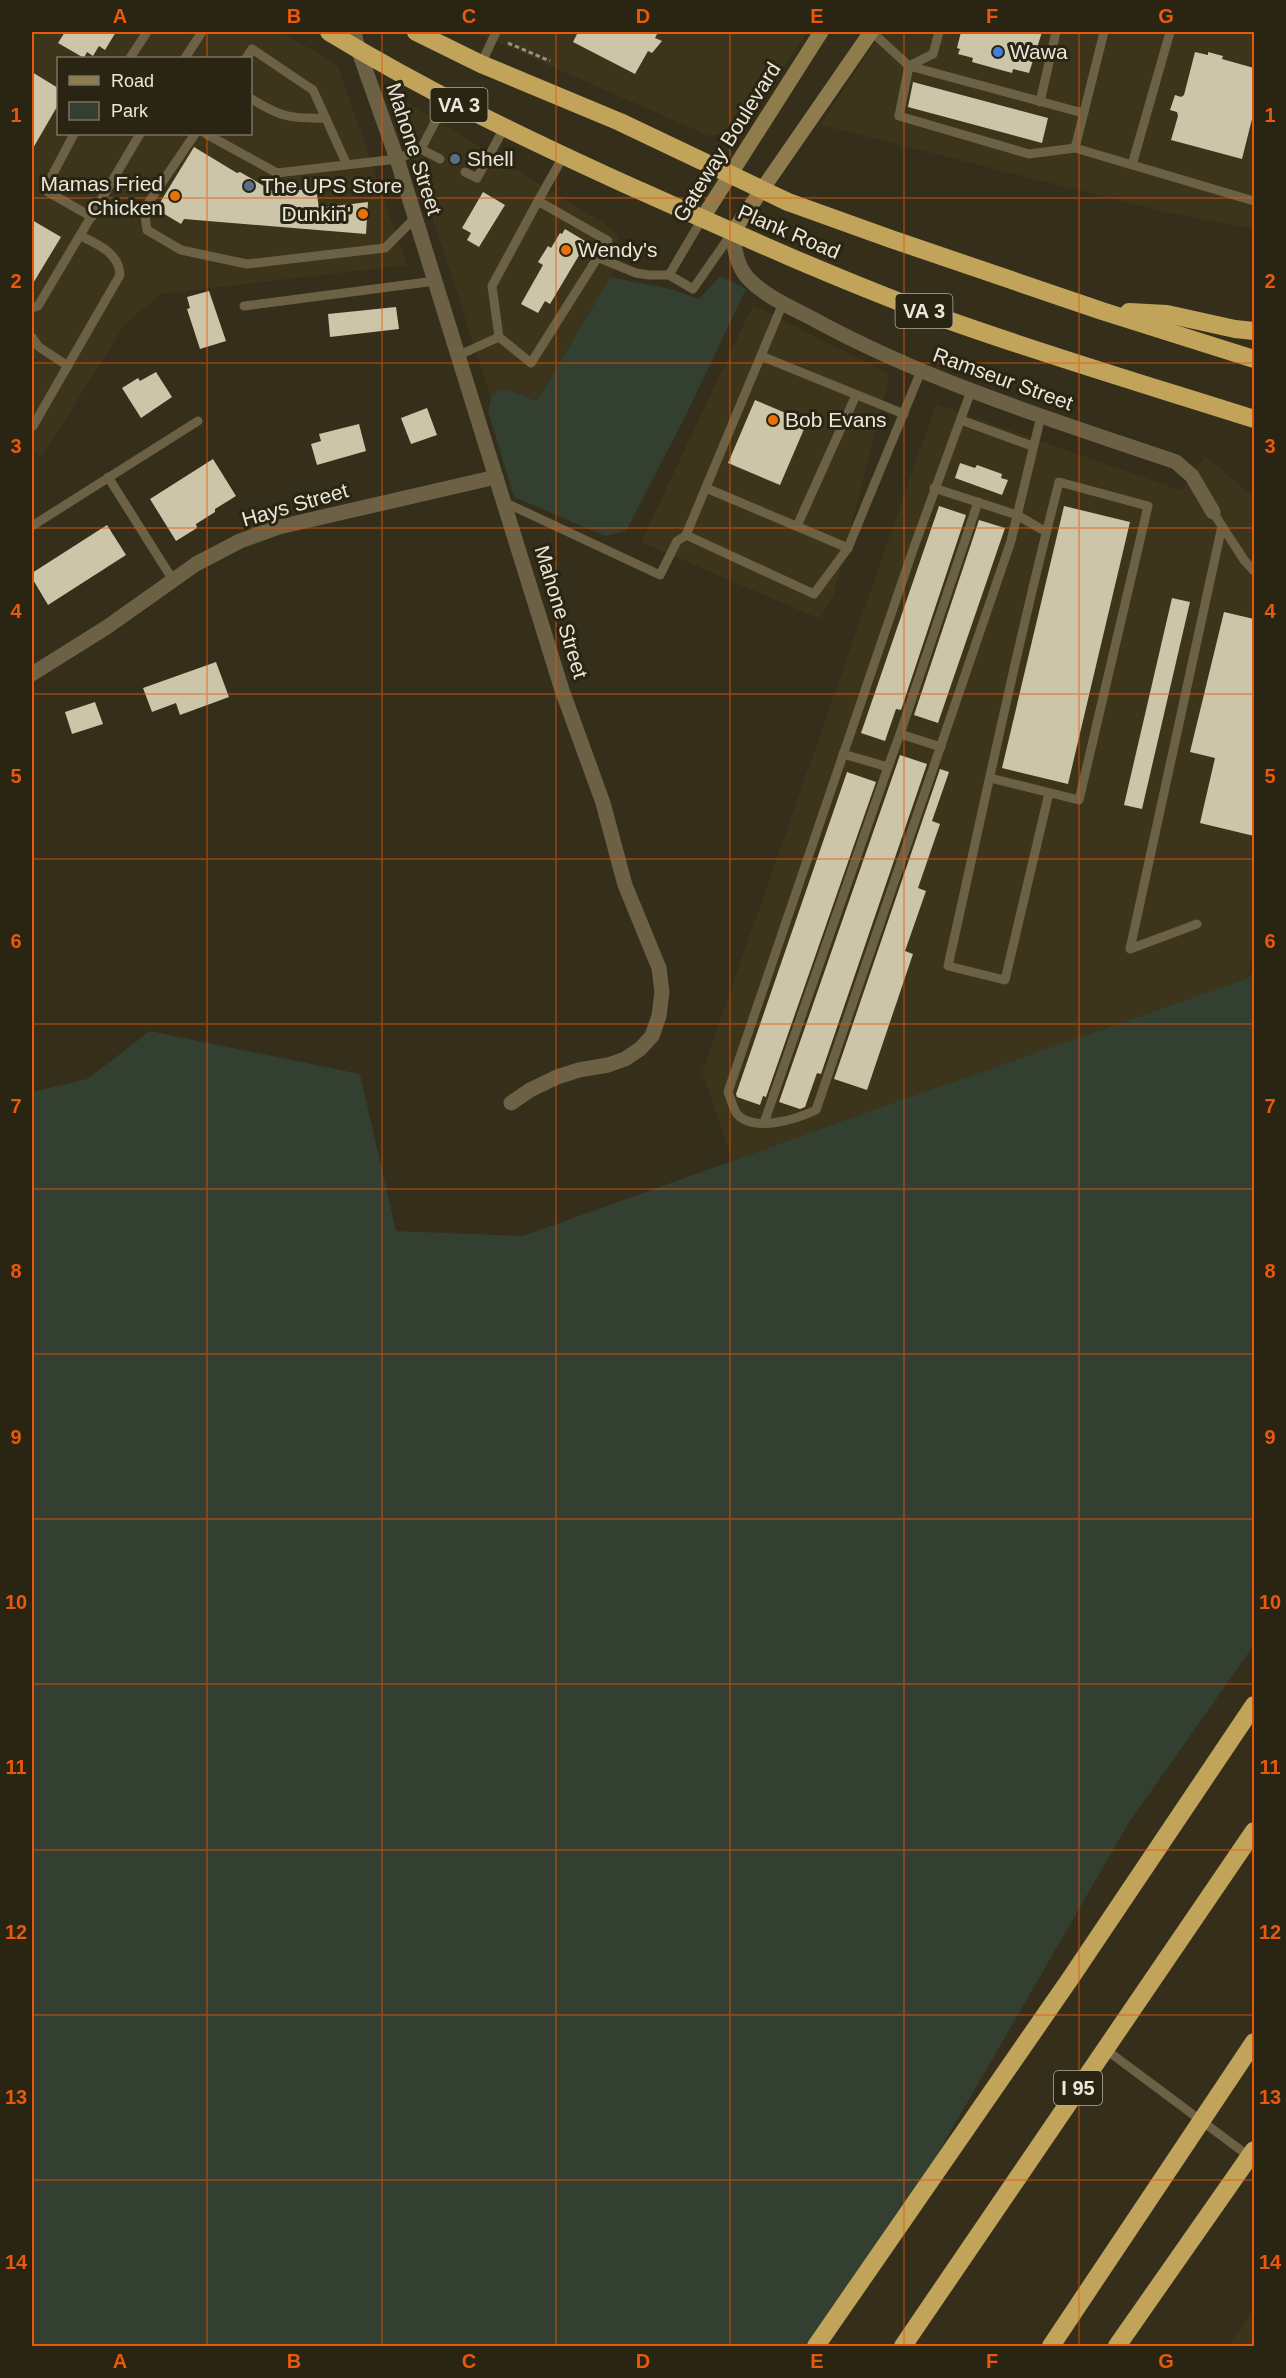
<svg xmlns="http://www.w3.org/2000/svg" width="1286" height="2378" viewBox="0 0 1286 2378" font-family="Arial,sans-serif">
	<style>
		.built { fill: #3c351b; fill-rule: evenodd }
		.green { fill: #323f31 }
		.building { fill: #cdc5a8 }
		.lines { fill: none; stroke-linecap: round; stroke-linejoin: round }
		.path { stroke: #979283; stroke-width: 3; stroke-dasharray: 4.5 3; stroke-linecap: butt }
		.lane { stroke: #6c6144; stroke-width: 9 }
		.street { stroke: #6c6144; stroke-width: 15 }
		.secondary { stroke: #8e7c4d; stroke-width: 15 }
		.highway { stroke: #c1a459; stroke-width: 18 }
		.grid { fill: none; stroke: #e8590c; stroke-width: 1.5; stroke-opacity: 0.55 }
		.shop-dot { fill: #3f7fe0; stroke: #2a2412; stroke-width: 2 }
		.service-dot { fill: #5c6f8a; stroke: #2a2412; stroke-width: 2 }
		.food-dot { fill: #e8710a; stroke: #2a2412; stroke-width: 2 }
		.labels { text-anchor: middle; stroke-width: 6; stroke-linejoin: round; paint-order: stroke }
		.shield { fill: #2a2412; stroke: #b0ac9e; stroke-width: 1.5 }
		.shield-label { font-size: 20px; font-weight: bold; fill: #eae6da }
		.poi-label { font-size: 21px; fill: #eae6da; stroke: #2a2412; text-anchor: start }
		.street-label { font-size: 21px; fill: #eae6da; stroke: #2a2412 }
		.neatline { fill: none; stroke: #e8590c; stroke-width: 2 }
		.grid-label { font-size: 20px; text-anchor: middle; font-weight: bold; fill: #e8590c }
	</style>
	<rect width="100%" height="100%" fill="#342e1b"/>
	<g class="built">
		<path d="M32,32H282L338,66L407,265L161,294L125,324L42,457L32,451V374L37,360L32,357ZM58,58H250V134H58Z"/>
		<polygon points="474,32 808,32 748,119 739,128 729,133 709,136"/>
		<polygon points="882,32 1254,32 1254,229 1175,214 820,125"/>
		<polygon points="392,93 613,229 625,252 537,401 509,390 498,390 491,398"/>
		<polygon points="753,305 890,374 834,594 820,619 641,542"/>
		<polygon points="936,404 1182,491 1205,456 1254,497 1254,956 1246,979 732,1161 702,1072"/>
		<polygon points="1254,2307 1254,2346 1228,2346"/>
	</g>
	<g class="green">
		<polygon points="720,276 746,289 687,413 626,531 605,536 514,497 488,411 491,398 498,390 509,390 537,401 610,277 671,289 699,299"/>
		<polygon points="1254,973 1254,1645 1128,1824 918,2188 813,2346 32,2346 32,1092 87,1079 150,1031 360,1074 396,1231 523,1236 896,1102 1246,979"/>
	</g>
	<g class="building">
		<polygon points="65,32 116,32 105,50 99,46 93,56 87,52 84,58 58,43"/>
		<polygon points="578,32 658,32 655,38 662,41 652,53 648,51 635,74 573,42"/>
		<polygon points="961,32 1042,32 1029,73 1013,69 1012,73 972,62 973,58 958,54 960,49 957,48"/>
		<polygon points="1195,52 1208,55 1208,52 1223,56 1222,59 1254,68 1254,111 1242,159 1171,140 1178,116 1177,112 1170,110 1175,95 1181,97 1184,95"/>
		<polygon points="32,72 58,88 58,105 32,150"/>
		<polygon points="913,82 1048,118 1042,143 908,107"/>
		<polygon points="194,147 237,173 240,172 276,193 316,188 319,208 368,202 366,234 184,219 181,224 156,209"/>
		<polygon points="483,192 505,205 479,247 467,240 471,233 462,228"/>
		<polygon points="32,220 61,237 32,285"/>
		<polygon points="565,229 585,241 582,246 584,247 550,304 545,301 538,313 521,304 543,265 538,262 548,246 551,248 560,233 562,234"/>
		<polygon points="209,291 226,341 200,349 187,309 190,308 187,297"/>
		<polygon points="396,307 399,329 330,337 328,314"/>
		<polygon points="156,372 172,397 141,418 122,388 138,378 140,381"/>
		<polygon points="755,400 807,422 780,485 728,463"/>
		<polygon points="427,408 437,435 411,444 401,418"/>
		<polygon points="359,424 366,451 317,465 311,444 321,441 319,434"/>
		<polygon points="213,459 236,496 215,509 215,512 196,524 197,528 176,541 150,499"/>
		<polygon points="960,463 975,468 977,465 1002,474 1001,478 1008,480 1002,495 955,478"/>
		<polygon points="939,506 966,515 901,710 896,709 885,741 861,733"/>
		<polygon points="1064,506 1130,522 1068,784 1002,768"/>
		<polygon points="979,520 1005,528 938,723 914,715"/>
		<polygon points="107,525 126,555 48,605 32,578 32,573"/>
		<polygon points="1172,598 1190,602 1142,809 1124,805"/>
		<polygon points="1224,612 1254,619 1254,836 1200,823 1215,758 1190,752"/>
		<polygon points="216,662 229,697 180,715 176,703 152,712 143,688"/>
		<polygon points="95,702 103,724 72,734 65,712"/>
		<polygon points="900,755 927,764 821,1074 817,1073 805,1107 800,1109 779,1102"/>
		<polygon points="940,769 949,772 932,821 940,824 918,888 926,891 905,951 913,954 867,1090 834,1079"/>
		<polygon points="847,772 876,782 766,1097 763,1096 760,1105 737,1097 736,1094"/>
	</g>
	<g class="lines">
		<polyline class="path" points="508,43 550,61"/>
		<g class="lane">
			<polyline points="872,32 909,66 899,116 1029,154 1075,148 1254,201"/>
			<polyline points="130,58 147,32"/>
			<polyline points="185,58 202,32"/>
			<polyline points="246,58 252,49 313,90 347,165"/>
			<polyline points="481,64 496,32"/>
			<polyline points="909,66 1083,113"/>
			<polyline points="909,66 933,54 939,32"/>
			<path d="M250,98C281,117 290,119 326,118"/>
			<polyline points="1040,102 1056,32"/>
			<polyline points="74,134 46,187 48,192 92,217"/>
			<polyline points="195,134 144,209 147,230 181,250 247,264 385,248 415,218"/>
			<polyline points="206,134 277,173 397,159 421,149 440,159"/>
			<polyline points="1075,148 1104,32"/>
			<polyline points="421,149 447,99"/>
			<polyline points="1132,165 1170,32"/>
			<polyline points="465,172 477,178 504,128"/>
			<polygon points="538,201 608,241 531,363 499,337 492,286"/>
			<polyline points="538,201 564,155"/>
			<polyline points="597,257 636,273 649,275 669,275 693,289 732,233"/>
			<polyline points="669,275 702,219"/>
			<polyline points="783,303 686,535 814,594 848,548 921,371"/>
			<polyline points="244,306 435,281"/>
			<polyline points="32,308 38,306 140,134"/>
			<polyline points="32,337 39,347 68,366"/>
			<polyline points="457,356 499,337"/>
			<polyline points="761,356 904,414"/>
			<path d="M971,391L914,547L728,1092C731,1098 733,1109 737,1114C754,1133 797,1119 816,1110L1011,541L1041,416"/>
			<polyline points="961,420 1032,446"/>
			<path d="M33,426L120,275C119,253 99,245 81,236"/>
			<polyline points="108,477 173,580"/>
			<polyline points="706,488 848,548"/>
			<polyline points="934,488 1017,515 1046,532"/>
			<polyline points="504,502 660,575 677,541 687,535"/>
			<polyline points="1213,512 1244,560 1254,571"/>
			<polyline points="32,526 198,421"/>
			<polyline points="797,526 856,395"/>
			<polyline points="900,734 978,502"/>
			<polyline points="843,754 888,767 900,734 941,747"/>
			<path d="M990,778L1079,800L1148,506L1059,482C1018,642 984,805 948,966L1005,980L1049,793"/>
			<polyline points="1197,924 1130,949 1222,526"/>
			<polyline points="764,1123 888,767"/>
			<polyline points="1105,2049 1250,2157"/>
		</g>
		<g class="street">
			<polyline points="354,32 358,49 397,159 562,690 603,803 625,885 659,968 662,992 659,1016 652,1036 640,1049 625,1059 608,1065 579,1070 557,1077 530,1090 511,1103"/>
			<path d="M732,233C735,249 736,263 746,276C763,296 793,308 815,320C929,382 1053,420 1176,462L1192,476L1213,512"/>
			<polyline points="32,674 107,627 196,564 240,541 279,527 496,477"/>
		</g>
		<g class="secondary">
			<polyline points="702,219 821,32"/>
			<polyline points="732,233 871,32"/>
		</g>
		<g class="highway">
			<path d="M329,32C424,90 524,138 625,184C730,231 834,278 942,318C1045,355 1150,386 1254,419"/>
			<polyline points="416,32 481,64 620,122 788,202 891,239 1102,311 1254,359"/>
			<polyline points="1129,312 1167,314 1235,329 1254,331"/>
			<polyline points="816,2346 1072,1976 1254,1705"/>
			<polyline points="903,2346 1254,1831"/>
			<polyline points="1051,2346 1254,2042"/>
			<polyline points="1117,2346 1254,2150"/>
		</g>
	</g>
	<path class="grid" d="M207,32V58M382,32V2346M556,32V2346M730,32V2346M904,32V2346M1079,32V2346M207,134V2346M32,198H1254M32,363H1254M32,528H1254M32,694H1254M32,859H1254M32,1024H1254M32,1189H1254M32,1354H1254M32,1519H1254M32,1684H1254M32,1850H1254M32,2015H1254M32,2180H1254"/>
	<circle class="shop-dot" cx="998" cy="52" r="6"/>
	<g class="service-dot">
		<circle cx="455" cy="159" r="6"/>
		<circle cx="249" cy="186" r="6"/>
	</g>
	<g class="food-dot">
		<circle cx="175" cy="196" r="6"/>
		<circle cx="363" cy="214" r="6"/>
		<circle cx="566" cy="250" r="6"/>
		<circle cx="773" cy="420" r="6"/>
	</g>
	<g class="labels">
		<g class="shield">
			<rect x="430.5" y="88" width="57" height="34" rx="4.5"/>
			<rect x="895.5" y="294" width="57" height="34" rx="4.5"/>
			<rect x="1054" y="2071" width="48" height="34" rx="4.5"/>
		</g>
		<g class="shield-label">
			<text x="459" y="112">VA 3</text>
			<text x="924" y="318">VA 3</text>
			<text x="1078" y="2095">I 95</text>
		</g>
		<g class="poi-label">
			<text x="1010" y="59">Wawa</text>
			<text x="467" y="166">Shell</text>
			<text x="163" y="191" text-anchor="end">Mamas Fried<tspan x="163" dy="24">Chicken</tspan></text>
			<text x="261" y="193">The UPS Store</text>
			<text x="351" y="221" text-anchor="end">Dunkin'</text>
			<text x="578" y="257">Wendy's</text>
			<text x="785" y="427">Bob Evans</text>
		</g>
		<g class="street-label">
			<text transform="translate(727 142) rotate(-58)" y="7">Gateway Boulevard</text>
			<text transform="translate(414 149) rotate(72)" y="7">Mahone Street</text>
			<text transform="translate(789 232) rotate(23)" y="7">Plank Road</text>
			<text transform="translate(1003 379) rotate(20)" y="7">Ramseur Street</text>
			<text transform="translate(295 505) rotate(-16)" y="7">Hays Street</text>
			<text transform="translate(561 612) rotate(73)" y="7">Mahone Street</text>
		</g>
	</g>
	<rect width="1286" height="2378" fill="none" stroke="#2a2412" stroke-width="66"/>
	<rect x="57" y="57" width="195" height="78" fill="#2a2412" stroke="#777262" stroke-width="1.5"/>
	<rect x="69" y="76" width="30" height="9" fill="#8e7c4d" stroke="#777262" stroke-width="1.5"/>
	<text x="111" y="87" font-size="18" fill="#eae6da">Road</text>
	<rect x="69" y="102" width="30" height="18" fill="#323f31" stroke="#777262" stroke-width="1.5"/>
	<text x="111" y="117" font-size="18" fill="#eae6da">Park</text>
	<rect x="33" y="33" width="1220" height="2312" class="neatline"/>
	<g class="grid-label">
		<text x="120" y="23">A</text>
		<text x="294" y="23">B</text>
		<text x="469" y="23">C</text>
		<text x="643" y="23">D</text>
		<text x="817" y="23">E</text>
		<text x="992" y="23">F</text>
		<text x="1166" y="23">G</text>
		<text x="16" y="122">1</text>
		<text x="1270" y="122">1</text>
		<text x="16" y="288">2</text>
		<text x="1270" y="288">2</text>
		<text x="16" y="453">3</text>
		<text x="1270" y="453">3</text>
		<text x="16" y="618">4</text>
		<text x="1270" y="618">4</text>
		<text x="16" y="783">5</text>
		<text x="1270" y="783">5</text>
		<text x="16" y="948">6</text>
		<text x="1270" y="948">6</text>
		<text x="16" y="1113">7</text>
		<text x="1270" y="1113">7</text>
		<text x="16" y="1278">8</text>
		<text x="1270" y="1278">8</text>
		<text x="16" y="1444">9</text>
		<text x="1270" y="1444">9</text>
		<text x="16" y="1609">10</text>
		<text x="1270" y="1609">10</text>
		<text x="16" y="1774">11</text>
		<text x="1270" y="1774">11</text>
		<text x="16" y="1939">12</text>
		<text x="1270" y="1939">12</text>
		<text x="16" y="2104">13</text>
		<text x="1270" y="2104">13</text>
		<text x="16" y="2269">14</text>
		<text x="1270" y="2269">14</text>
		<text x="120" y="2368">A</text>
		<text x="294" y="2368">B</text>
		<text x="469" y="2368">C</text>
		<text x="643" y="2368">D</text>
		<text x="817" y="2368">E</text>
		<text x="992" y="2368">F</text>
		<text x="1166" y="2368">G</text>
	</g>
</svg>
